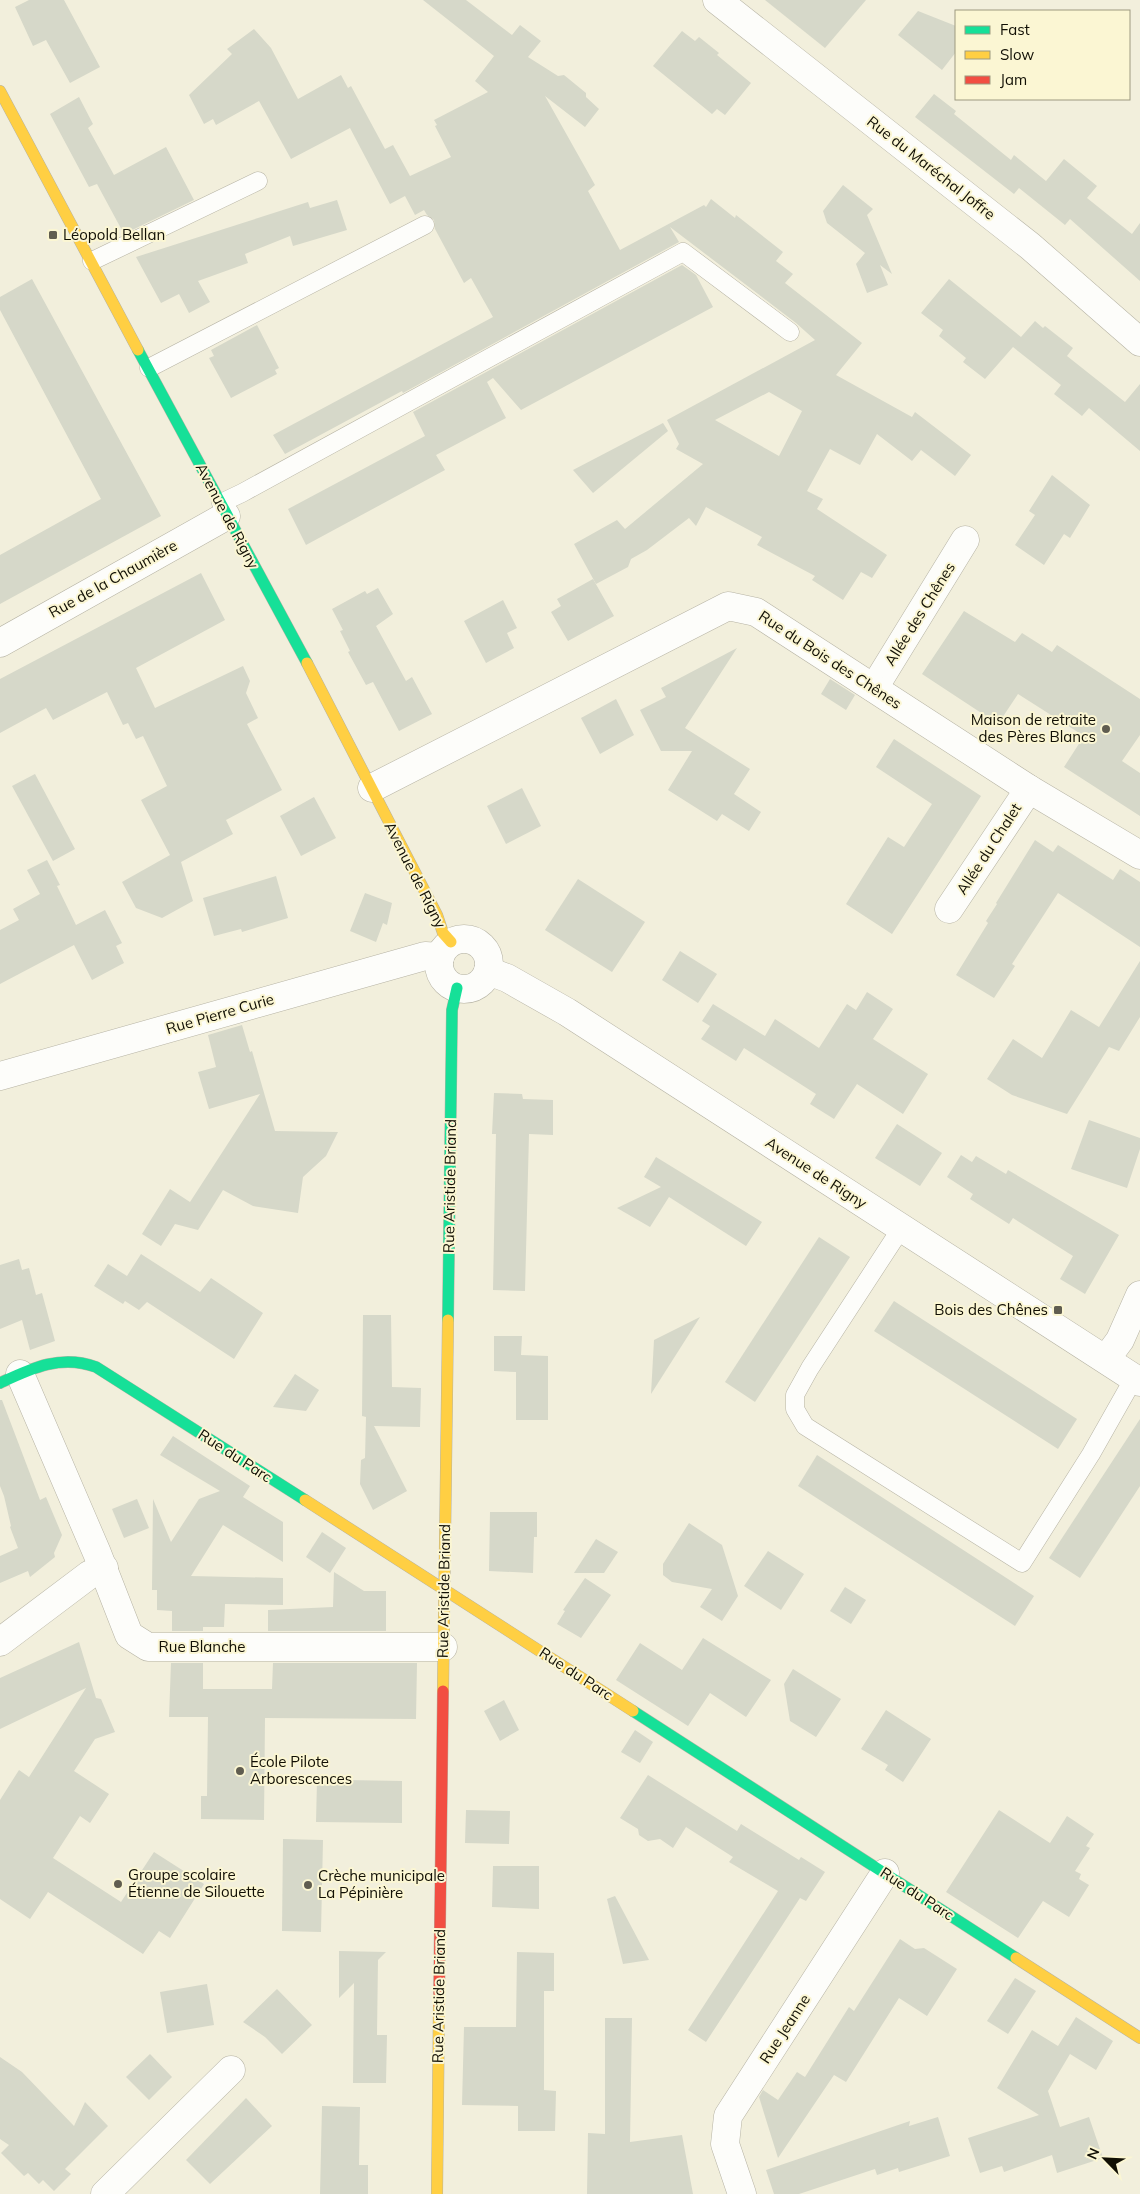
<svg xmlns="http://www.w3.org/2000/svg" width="1140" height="2194" viewBox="0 0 1140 2194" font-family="Mulish,sans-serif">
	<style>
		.building { fill: #d6d8c9; fill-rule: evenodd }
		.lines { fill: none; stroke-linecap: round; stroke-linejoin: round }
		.lane-casing { stroke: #b6b3a4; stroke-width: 19 }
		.street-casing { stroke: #b6b3a4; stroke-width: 29 }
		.fast-casing { stroke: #b6b3a4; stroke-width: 12 }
		.slow-casing { stroke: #b6b3a4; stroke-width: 12 }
		.jam-casing { stroke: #b6b3a4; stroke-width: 12 }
		.lane { stroke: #fdfdfa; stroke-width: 18 }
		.street { stroke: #fdfdfa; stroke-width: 28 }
		.fast { stroke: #16e098; stroke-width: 11 }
		.slow { stroke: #ffcf43; stroke-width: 11 }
		.jam { stroke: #f24e42; stroke-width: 11 }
		.poi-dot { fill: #605d50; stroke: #fbf6d3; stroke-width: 2 }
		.labels { text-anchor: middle; stroke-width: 4; stroke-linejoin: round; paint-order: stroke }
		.street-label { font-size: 15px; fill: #110f04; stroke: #fbf6d3 }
		.poi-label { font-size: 15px; fill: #110f04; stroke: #fbf6d3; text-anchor: start }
	</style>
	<rect width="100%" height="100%" fill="#f2efdc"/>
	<g class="building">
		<polygon points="29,0 64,0 100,67 70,83 46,40 33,46 15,7"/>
		<path d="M423,0H466L512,35L520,25L541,41L528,57L558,76L564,75L586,93V97L599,109L585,127L545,96L595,185L588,191L620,250L704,205L706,207L711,199L735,218L736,215L783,252L776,261L793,274L785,283L862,343L836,375L912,417L915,412L971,455L955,476L921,450L912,461L877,434L860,465L830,449L807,491L823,499L817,509L887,555L872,578L861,572L843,600L812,580L815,576L757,545L762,537L706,507L696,526L689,518L647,550L631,559L628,567L596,584L574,544L617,520L625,529L703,464L676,449L679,444L667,420L815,340L796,323L670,227L679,242L403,393L402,391L285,454L273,435L493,317L471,278L464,283L435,229L434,220L427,215L424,210L415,215L405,196L390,204L350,128L291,159L259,101L216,125L213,119L204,124L189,95L232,54L227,49L254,29L271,48L298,99L341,75L348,88L351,86L385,149L393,145L410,176L451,157L435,126L437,125L434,120L488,92L475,81L494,56ZM769,392L802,411L779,456L715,420Z"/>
		<polygon points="765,0 866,0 825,48"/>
		<polygon points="918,11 956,26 956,52 942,70 898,35"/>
		<polygon points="682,31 695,41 699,37 719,53 717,55 751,83 725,115 717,109 712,114 653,66"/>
		<polygon points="934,94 956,111 954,114 1011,160 1014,155 1046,181 1064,159 1097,186 1087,198 1132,234 1140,223 1140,281 1070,219 1065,225 1019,188 1014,194 915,117"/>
		<polygon points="79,97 93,124 88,128 114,175 166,147 194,200 124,234 97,184 89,187 50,114"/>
		<polygon points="843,185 873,209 867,215 892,274 880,265 888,285 867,293 856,264 865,253 827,223 823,211"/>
		<polygon points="337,200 347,230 293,246 290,236 245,254 248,263 198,281 210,302 189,313 179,294 161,303 136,257 308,202 310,208"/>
		<polygon points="682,265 696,275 713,307 521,410 493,378 487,382 506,418 436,455 445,470 306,545 288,509 425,436 413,412"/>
		<polygon points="32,279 161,516 0,604 0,555 101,499 0,310 0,297"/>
		<polygon points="949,279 1021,337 1035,321 1043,328 1045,326 1073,348 1067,356 1125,402 1140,384 1140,451 1089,408 1082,416 1054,394 1061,385 1013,347 985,379 963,362 966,358 939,336 943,330 921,313"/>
		<polygon points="257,325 279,368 275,370 277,374 231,398 209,358 214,356 211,350"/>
		<polygon points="663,423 668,431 593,493 573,470"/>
		<polygon points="1052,475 1090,505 1070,538 1064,534 1044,565 1015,545 1035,515 1029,511"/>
		<polygon points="201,573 225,620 136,668 155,708 243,666 250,681 246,693 258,718 247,724 282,790 226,820 233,834 181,862 193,901 162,918 136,908 122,882 170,855 141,800 167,786 143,736 136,739 128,723 123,725 107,692 53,720 46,708 0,733 0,679"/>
		<polygon points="593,579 614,616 568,641 551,612 561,606 557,599"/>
		<polygon points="378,588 393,614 376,626 406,681 412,677 432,714 399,731 373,682 366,685 348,652 350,651 340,631 343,630 332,609 365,591 367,594"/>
		<polygon points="503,600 517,628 507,633 514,648 486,663 464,621"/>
		<polygon points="964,611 1015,642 1022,633 1052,652 1057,645 1140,699 1140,735 1122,761 1140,773 1140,816 1064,767 1084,736 1018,694 998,724 922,674"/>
		<polygon points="737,648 685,728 750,769 734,794 761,812 749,831 722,814 717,821 668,790 692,751 661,751 640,710 666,697 661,688"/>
		<polygon points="830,679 855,695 846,710 821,694"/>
		<polygon points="616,699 634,735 600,754 581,718"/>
		<polygon points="894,739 981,796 892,934 846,904 888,837 904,847 932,804 876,767"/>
		<polygon points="35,774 75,849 53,861 12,786"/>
		<polygon points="522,788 541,826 506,844 487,806"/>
		<polygon points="314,797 336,838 301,856 280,816"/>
		<polygon points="1035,840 1053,852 1058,845 1113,880 1120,869 1140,882 1140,947 1058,893 1012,964 1015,966 994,998 956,975 988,923 986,921 997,904 996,903"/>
		<polygon points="47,860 60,885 57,886 76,925 105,910 122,943 116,946 124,963 92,980 74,945 0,984 0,930 19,920 13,909 40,894 27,870"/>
		<polygon points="276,876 288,918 242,932 241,929 214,936 203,898"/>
		<polygon points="578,879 645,922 612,972 545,930"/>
		<polygon points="365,893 392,903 387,925 383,923 376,942 350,931"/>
		<polygon points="680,951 717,974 698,1003 662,980"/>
		<polygon points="1140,961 1140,1017 1119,1051 1109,1047 1067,1114 1012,1095 987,1079 1013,1039 1042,1058 1071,1010 1099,1027"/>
		<polygon points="867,992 893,1009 873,1039 928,1074 903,1114 857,1084 834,1119 810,1104 816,1094 744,1048 736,1061 701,1039 710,1026 702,1021 713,1004 765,1036 775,1019 819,1048 847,1004 856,1010"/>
		<polygon points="242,1025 250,1052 252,1051 275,1131 338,1132 326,1156 303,1177 298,1213 253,1206 223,1190 198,1230 175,1224 161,1246 142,1234 170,1189 190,1202 260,1094 209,1109 198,1072 216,1067 208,1035"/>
		<polygon points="494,1093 522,1094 523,1099 553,1100 553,1135 529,1134 525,1291 493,1290 496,1134 492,1134"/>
		<polygon points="1089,1120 1140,1138 1140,1149 1127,1188 1071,1169"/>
		<polygon points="897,1124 942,1153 920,1186 875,1158"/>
		<polygon points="961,1155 972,1162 976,1156 1006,1174 1008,1170 1119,1235 1085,1294 1060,1279 1073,1256 1013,1218 1009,1224 970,1199 973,1194 947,1177"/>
		<polygon points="656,1157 762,1222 746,1246 669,1197 650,1227 617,1208 661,1187 644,1177"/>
		<polygon points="819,1237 850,1257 755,1402 725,1382"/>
		<polygon points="141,1254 200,1292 211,1278 263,1313 234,1359 147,1302 139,1310 125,1301 123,1304 94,1286 108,1264 127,1276"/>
		<polygon points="19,1259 22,1270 29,1268 36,1295 42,1293 55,1341 30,1350 22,1320 0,1329 0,1265"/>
		<polygon points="894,1301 1077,1419 1058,1449 874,1331"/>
		<polygon points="363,1315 391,1315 392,1387 421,1388 420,1427 374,1426 407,1491 373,1510 360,1484 361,1460 365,1458 366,1417 362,1416"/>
		<polygon points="700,1317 651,1394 654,1340"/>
		<polygon points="494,1336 522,1336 521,1355 548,1356 548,1420 516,1420 516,1372 494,1371"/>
		<polygon points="295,1374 319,1390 306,1411 273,1407"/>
		<polygon points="0,1400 2,1400 40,1500 46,1497 62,1535 54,1553 55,1557 30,1577 28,1571 0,1583 0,1556 18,1548 10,1527 11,1526 4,1496 0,1486"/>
		<polygon points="1140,1419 1140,1486 1080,1578 1049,1558"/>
		<polygon points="173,1436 250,1486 243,1497 283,1522 283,1562 223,1525 191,1576 283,1578 283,1605 225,1604 224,1627 203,1627 203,1631 172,1631 172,1611 157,1610 157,1590 152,1590 153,1499 171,1542 199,1499 220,1491 160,1455"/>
		<polygon points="817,1455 1034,1596 1015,1626 798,1486"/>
		<polygon points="137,1499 149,1528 124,1538 112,1509"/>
		<polygon points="490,1512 537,1512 537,1537 534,1537 533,1573 489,1571"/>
		<polygon points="689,1523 722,1545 738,1596 722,1621 700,1607 712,1589 672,1582 663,1575 663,1564"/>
		<polygon points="322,1532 346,1548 330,1573 306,1557"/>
		<polygon points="596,1539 618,1552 604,1573 574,1573"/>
		<polygon points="768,1551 804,1574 781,1610 744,1586"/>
		<polygon points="334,1572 364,1591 386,1591 386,1631 268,1631 268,1610 333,1607"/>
		<polygon points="585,1578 611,1595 581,1638 557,1624 565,1611 563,1610"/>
		<polygon points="845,1587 866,1600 851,1624 830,1611"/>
		<polygon points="703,1638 771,1680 746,1717 710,1693 688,1726 616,1680 640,1643 682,1670"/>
		<polygon points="79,1642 96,1698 101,1699 115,1732 95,1739 74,1771 109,1794 90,1823 80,1816 53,1858 121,1902 154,1852 204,1884 170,1938 159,1931 143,1954 48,1892 30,1919 0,1899 0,1800 19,1770 29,1777 86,1688 0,1729 0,1678"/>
		<polygon points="171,1663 203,1663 203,1689 272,1689 273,1663 417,1663 416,1719 265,1718 264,1820 201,1819 201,1796 207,1796 208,1717 169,1717"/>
		<polygon points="793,1669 841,1699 816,1737 790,1721 784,1684"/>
		<polygon points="504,1700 519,1730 500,1741 484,1711"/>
		<polygon points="886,1710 931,1739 903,1782 885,1770 888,1765 861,1749"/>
		<polygon points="635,1730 653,1742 640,1763 621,1752"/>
		<polygon points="648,1775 737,1831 741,1824 799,1860 801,1857 825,1872 806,1901 800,1898 706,2042 688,2030 778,1891 729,1862 733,1857 686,1827 673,1848 660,1839 648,1841 639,1835 638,1829 620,1818"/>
		<polygon points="346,1780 402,1781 402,1823 316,1822 317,1781 345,1782"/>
		<polygon points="466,1810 510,1811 509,1844 465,1843"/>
		<polygon points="999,1810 1050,1843 1067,1816 1094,1834 1086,1846 1090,1848 1075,1871 1081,1874 1079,1879 1089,1885 1069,1917 1043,1901 1018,1938 946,1892"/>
		<polygon points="283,1839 323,1840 321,1932 282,1931"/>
		<polygon points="493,1866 539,1866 539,1909 492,1907"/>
		<polygon points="615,1896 649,1960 623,1964 607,1899"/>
		<polygon points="900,1939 915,1949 924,1948 957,1969 927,2016 899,1998 846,2082 834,2075 778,2158 759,2097 763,2090 778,2100 797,2072 805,2077 849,2007 854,2011"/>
		<polygon points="339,1951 386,1952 378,1960 377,2035 387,2035 386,2083 353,2083 354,1983 339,1998"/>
		<polygon points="517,1952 554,1953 554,1991 544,1991 544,2090 556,2091 555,2131 518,2131 518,2106 462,2105 464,2027 516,2027"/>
		<polygon points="1015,1978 1036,1991 1008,2034 987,2021"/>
		<polygon points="207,1984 214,2025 167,2033 160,1992"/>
		<polygon points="277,1989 312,2025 282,2054 265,2037 243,2022"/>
		<polygon points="1076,2017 1113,2041 1096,2070 1070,2054 1048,2091 1060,2127 1089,2117 1103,2158 1057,2173 1052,2155 1004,2172 1002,2166 980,2173 968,2138 1039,2115 997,2088 1032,2030 1058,2046"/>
		<polygon points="605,2018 632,2018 630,2142 682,2135 693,2194 587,2194 588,2133 605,2134"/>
		<polygon points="150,2054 172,2077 149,2100 126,2077"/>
		<polygon points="0,2057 22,2072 74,2126 85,2102 108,2126 65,2169 71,2174 54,2191 43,2180 39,2184 28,2173 24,2176 1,2153 9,2145 0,2139"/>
		<polygon points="246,2098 272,2126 210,2184 186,2160"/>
		<polygon points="322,2106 360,2107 359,2165 368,2165 368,2194 320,2194"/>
		<polygon points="938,2117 950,2156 899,2172 898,2168 877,2175 875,2169 799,2194 774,2194 766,2170 910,2121 909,2126"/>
	</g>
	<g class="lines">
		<defs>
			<g id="lane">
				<polyline points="92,261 258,181"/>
				<polyline points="149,368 425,225"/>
				<polyline points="221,503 242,493 683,252 790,332"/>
				<polyline points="902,1227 810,1368 795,1395 795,1409 805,1426 1022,1563 1091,1454 1134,1378"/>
			</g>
			<g id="street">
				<polyline points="717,0 1030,246 1140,342"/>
				<polyline points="0,643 226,516"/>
				<polyline points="874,688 965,540"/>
				<polyline points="372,788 728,606 756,612 1029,789 1140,855"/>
				<polyline points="949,909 1029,789"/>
				<circle cx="464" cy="964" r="25"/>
				<polyline points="488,971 507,978 567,1012 1140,1382"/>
				<polyline points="0,1076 425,956 440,957"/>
				<polyline points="1106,1359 1120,1340 1140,1295"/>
				<polyline points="20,1374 97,1553 129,1635 148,1647 443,1647"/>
				<polyline points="0,1642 89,1575 104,1568"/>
				<polyline points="105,2194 231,2070"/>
				<polyline points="742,2194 725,2144 728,2116 885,1873"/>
			</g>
			<g id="fast">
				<polyline points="138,350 307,663"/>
				<polyline points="448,1320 452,1010 457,988"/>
				<path d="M0,1383C32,1368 61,1354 96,1367L305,1500"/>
				<polyline points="633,1711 1016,1958"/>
			</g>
			<g id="slow">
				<polyline points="0,91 138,350"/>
				<polyline points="307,663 437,915 443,933 451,942"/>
				<polyline points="305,1500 633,1711"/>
				<polyline points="443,1691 448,1320"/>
				<polyline points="1016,1958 1140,2038"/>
				<polyline points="437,2194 439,2004"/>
			</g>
			<polyline id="jam" points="439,2004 443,1691"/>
		</defs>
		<use href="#lane" class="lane-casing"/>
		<use href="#street" class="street-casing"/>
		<use href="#fast" class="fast-casing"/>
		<use href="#slow" class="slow-casing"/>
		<use href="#jam" class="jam-casing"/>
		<use href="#lane" class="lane"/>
		<use href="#street" class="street"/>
		<use href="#fast" class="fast"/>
		<use href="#slow" class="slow"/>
		<use href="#jam" class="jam"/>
	</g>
	<g class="poi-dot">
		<rect x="48" y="230" width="10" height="10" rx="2.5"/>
		<circle cx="1106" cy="729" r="5"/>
		<rect x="1053" y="1305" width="10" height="10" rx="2.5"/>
		<circle cx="240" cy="1771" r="5"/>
		<circle cx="118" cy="1884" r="5"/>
		<circle cx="308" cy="1885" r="5"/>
	</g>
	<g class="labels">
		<g class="street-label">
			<text transform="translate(931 168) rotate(38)" y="5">Rue du Maréchal Joffre</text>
			<text transform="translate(227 516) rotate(62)" y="5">Avenue de Rigny</text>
			<text transform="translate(113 579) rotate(-29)" y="5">Rue de la Chaumière</text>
			<text transform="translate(920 614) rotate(-58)" y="5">Allée des Chênes</text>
			<text transform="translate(830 660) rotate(33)" y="5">Rue du Bois des Chênes</text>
			<text transform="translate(989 849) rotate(-57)" y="5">Allée du Chalet</text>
			<text transform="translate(415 875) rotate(63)" y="5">Avenue de Rigny</text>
			<text transform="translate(220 1014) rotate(-16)" y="5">Rue Pierre Curie</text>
			<text transform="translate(816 1173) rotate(33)" y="5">Avenue de Rigny</text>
			<text transform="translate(450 1186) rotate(-89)" y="5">Rue Aristide Briand</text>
			<text transform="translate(235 1456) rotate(33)" y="5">Rue du Parc</text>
			<text transform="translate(444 1591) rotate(-89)" y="5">Rue Aristide Briand</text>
			<text x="202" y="1652">Rue Blanche</text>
			<text transform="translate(576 1674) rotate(33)" y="5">Rue du Parc</text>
			<text transform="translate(917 1894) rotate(33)" y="5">Rue du Parc</text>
			<text transform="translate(439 1996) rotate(-89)" y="5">Rue Aristide Briand</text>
			<text transform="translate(785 2029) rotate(-57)" y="5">Rue Jeanne</text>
		</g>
		<g class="poi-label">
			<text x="63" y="240">Léopold Bellan</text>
			<text x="1096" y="725" text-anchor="end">Maison de retraite<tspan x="1096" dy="17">des Pères Blancs</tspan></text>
			<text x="1048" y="1315" text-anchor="end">Bois des Chênes</text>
			<text x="250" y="1767">École Pilote<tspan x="250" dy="17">Arborescences</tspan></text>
			<text x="128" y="1880">Groupe scolaire<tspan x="128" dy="17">Étienne de Silouette</tspan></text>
			<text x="318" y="1881">Crèche municipale<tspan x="318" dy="17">La Pépinière</tspan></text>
		</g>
	</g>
	<rect x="955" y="10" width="175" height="90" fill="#fbf6d3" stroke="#9d9a80"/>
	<rect x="965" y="26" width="25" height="8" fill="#16e098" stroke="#9d9a80"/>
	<text x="1000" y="35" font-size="15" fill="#110f04">Fast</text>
	<rect x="965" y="51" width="25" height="8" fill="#ffcf43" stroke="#9d9a80"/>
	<text x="1000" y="60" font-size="15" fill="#110f04">Slow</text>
	<rect x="965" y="76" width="25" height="8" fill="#f24e42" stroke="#9d9a80"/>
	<text x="1000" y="85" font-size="15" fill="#110f04">Jam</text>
	<g transform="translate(1105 2159) rotate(294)" stroke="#fbf6d3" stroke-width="4" paint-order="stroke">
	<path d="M0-4L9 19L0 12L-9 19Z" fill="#110f04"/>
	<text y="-8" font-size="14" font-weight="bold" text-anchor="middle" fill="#110f04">N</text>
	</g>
</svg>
